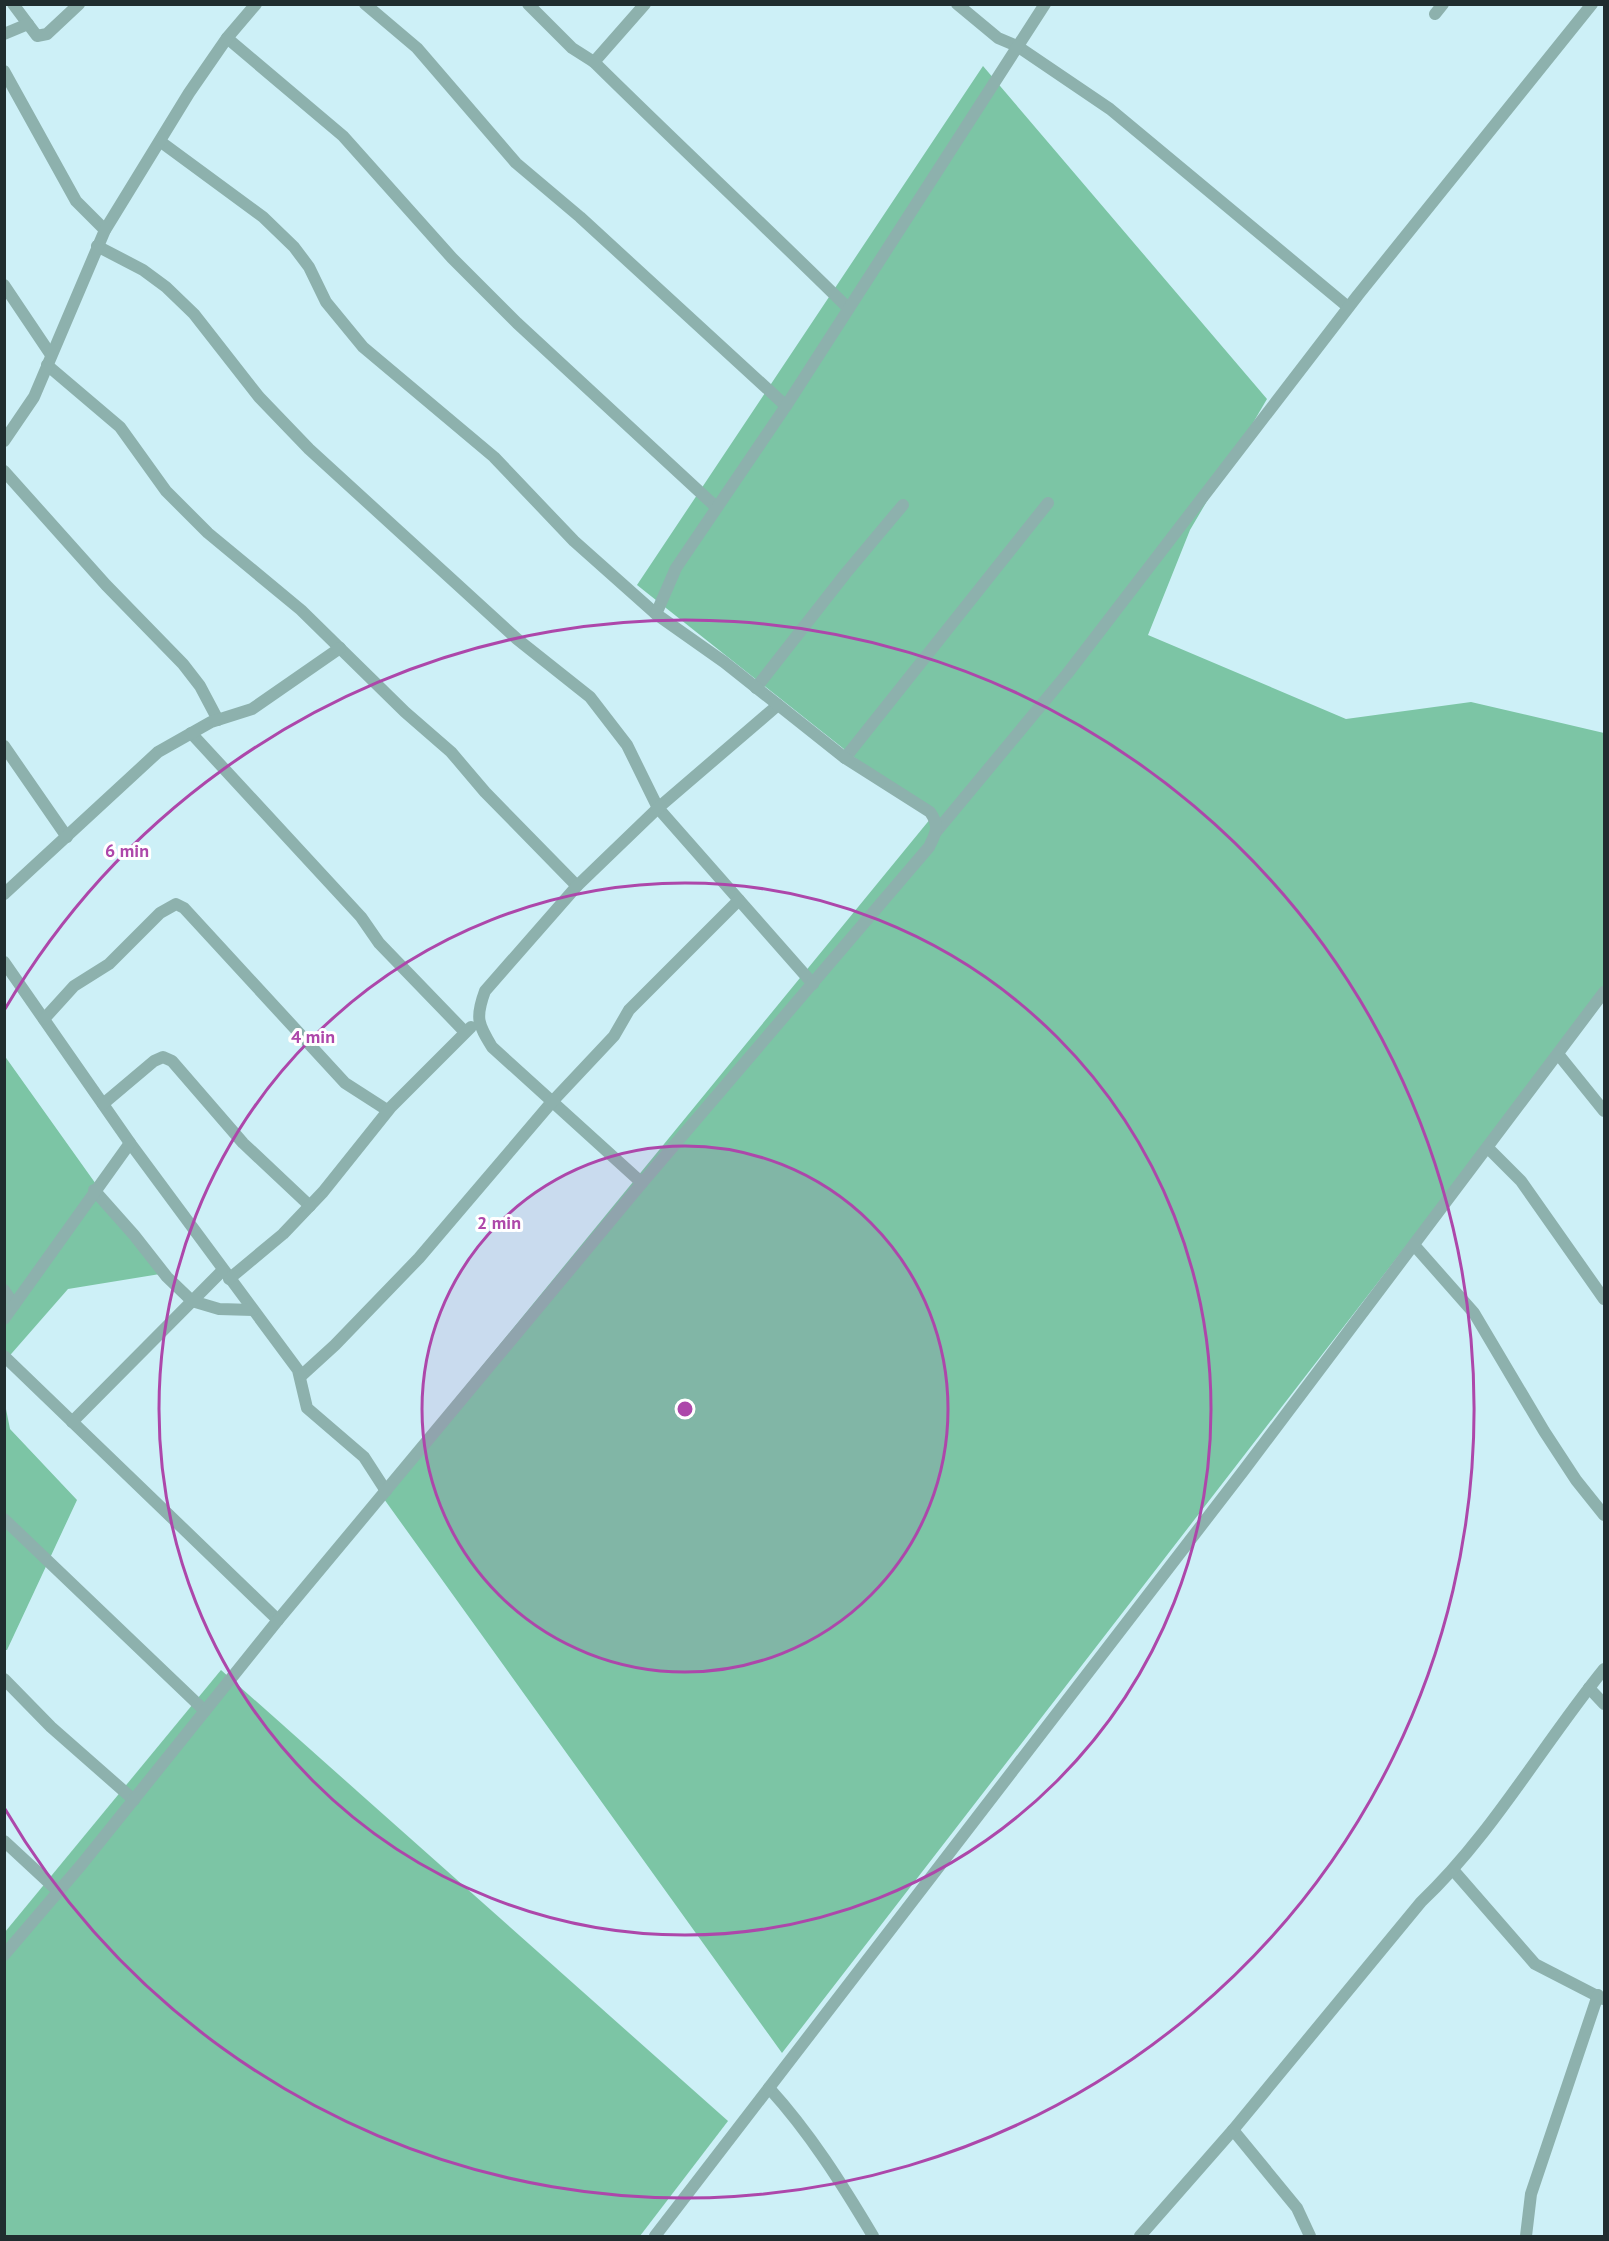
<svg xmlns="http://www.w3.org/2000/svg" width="1609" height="2241" viewBox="0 0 1609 2241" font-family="'PT Sans',sans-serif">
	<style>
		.forest { fill: #7cc5a5 }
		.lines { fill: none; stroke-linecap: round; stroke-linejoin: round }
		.minor { stroke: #8db1ad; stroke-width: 12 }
		.ring { fill: none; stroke: #ad47aa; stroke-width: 3 }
		.centre { fill: #ad47aa; stroke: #fff; stroke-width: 3 }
		.ring-label { font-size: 18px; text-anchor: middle; font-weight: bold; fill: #ad47aa; stroke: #fff; stroke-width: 6; stroke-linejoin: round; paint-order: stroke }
	</style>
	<rect width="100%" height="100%" fill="#cdf0f7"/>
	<g class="forest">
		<polygon points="983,66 1267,399 1190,530 1148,635 1346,719 1471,702 1604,733 1604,990 782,2053 379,1492 931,818 637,585"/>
		<polygon points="4,1055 160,1274 68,1289 5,1361"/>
		<polygon points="4,1399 10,1429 77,1500 7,1650 4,1650"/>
		<polygon points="221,1670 728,2121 640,2236 5,2236 5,1932"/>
	</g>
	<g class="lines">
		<g class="minor">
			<polyline points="13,4 37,36 47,34 79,4"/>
			<polyline points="365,4 417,48 516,163 580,217 786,406"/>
			<path d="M528,4L572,48L594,62C678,145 764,225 848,308"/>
			<polyline points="957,4 998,38 1017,46 1110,109 1348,307"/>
			<polyline points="1435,14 1443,4"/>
			<polyline points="4,34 28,24"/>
			<polyline points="227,38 343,136 452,258 517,323 716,507"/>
			<polyline points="594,62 645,4"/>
			<polyline points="4,71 76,201 105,230"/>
			<polyline points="161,142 263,217 294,247 309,267 326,302 363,347 494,457 574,541 656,614"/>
			<polyline points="97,246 143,270 166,287 194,314 259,397 309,449 517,639 590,697 627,745 658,808 813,984"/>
			<polyline points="4,285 51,355"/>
			<polyline points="47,365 120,427 166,491 208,533 301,610 405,712 451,752 485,792 577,886"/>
			<polyline points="4,441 34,397 105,230 189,93 227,38 256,4"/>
			<polyline points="4,471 106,585 183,664 200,686 218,720"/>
			<polyline points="756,688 846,573 903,505"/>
			<polyline points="191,733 361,917 379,943 465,1032"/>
			<polyline points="4,746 67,837"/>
			<polyline points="845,758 1048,503"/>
			<polyline points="936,832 1067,674 1358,295 1592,4"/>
			<polyline points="4,894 158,752 211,722 252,709 340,648"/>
			<polyline points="4,962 130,1143 298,1370 307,1408 364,1457 386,1491"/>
			<polyline points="44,1019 74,986 109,964 160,913 176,904 184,908 345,1083 387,1110"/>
			<polyline points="1558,1054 1604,1111"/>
			<polyline points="103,1104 154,1061 163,1057 172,1061 243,1143 310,1206"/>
			<polyline points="1488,1148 1521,1181 1604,1299"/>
			<path d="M642,1183L492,1047C478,1024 475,1018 485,991L577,886L658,808L778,705"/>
			<polyline points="94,1190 134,1235 167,1277 192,1301 219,1309 253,1310"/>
			<polyline points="1414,1245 1474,1313 1544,1431 1576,1480 1604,1515"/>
			<polyline points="229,1279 283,1234 323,1192 391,1107 471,1027"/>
			<polyline points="4,1290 14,1305"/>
			<polyline points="4,1319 130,1143"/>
			<polyline points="4,1356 278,1620"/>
			<polyline points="301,1376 335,1345 419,1258 551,1103 614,1036 629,1010 739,900"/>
			<polyline points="72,1422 222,1271"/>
			<polyline points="4,1519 205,1711"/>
			<polyline points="4,1679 51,1727 134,1800"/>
			<polyline points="1589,1688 1604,1704"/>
			<polyline points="4,1841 58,1891"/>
			<polyline points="1454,1871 1535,1964 1603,1999"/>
			<path d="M4,1955L82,1864L278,1620L642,1183L929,847C936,833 940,826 930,812L845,758L724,662L656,614L676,568L786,406L1045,4"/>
			<path d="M769,2088C810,2133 842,2184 873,2236"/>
			<polyline points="1233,2130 1297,2208 1310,2236"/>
			<polyline points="655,2236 1244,1470 1604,992"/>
			<path d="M1140,2236L1233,2130L1421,1902C1491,1836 1543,1744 1604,1669"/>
			<polyline points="1526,2236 1531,2194 1598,1995"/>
		</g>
	</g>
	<circle cx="685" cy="1409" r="263" fill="#ad47aa" fill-opacity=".12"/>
	<g class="ring">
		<circle cx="685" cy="1409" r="263"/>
		<circle cx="685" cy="1409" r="526"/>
		<path d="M5 1009A789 789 0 1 1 5 1809"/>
	</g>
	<circle cx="685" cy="1409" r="9" class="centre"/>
	<g class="ring-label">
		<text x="127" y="857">6 min</text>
		<text x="313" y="1043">4 min</text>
		<text x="499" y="1229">2 min</text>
	</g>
	<rect width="1609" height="2241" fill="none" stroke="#202d2f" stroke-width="12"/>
</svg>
